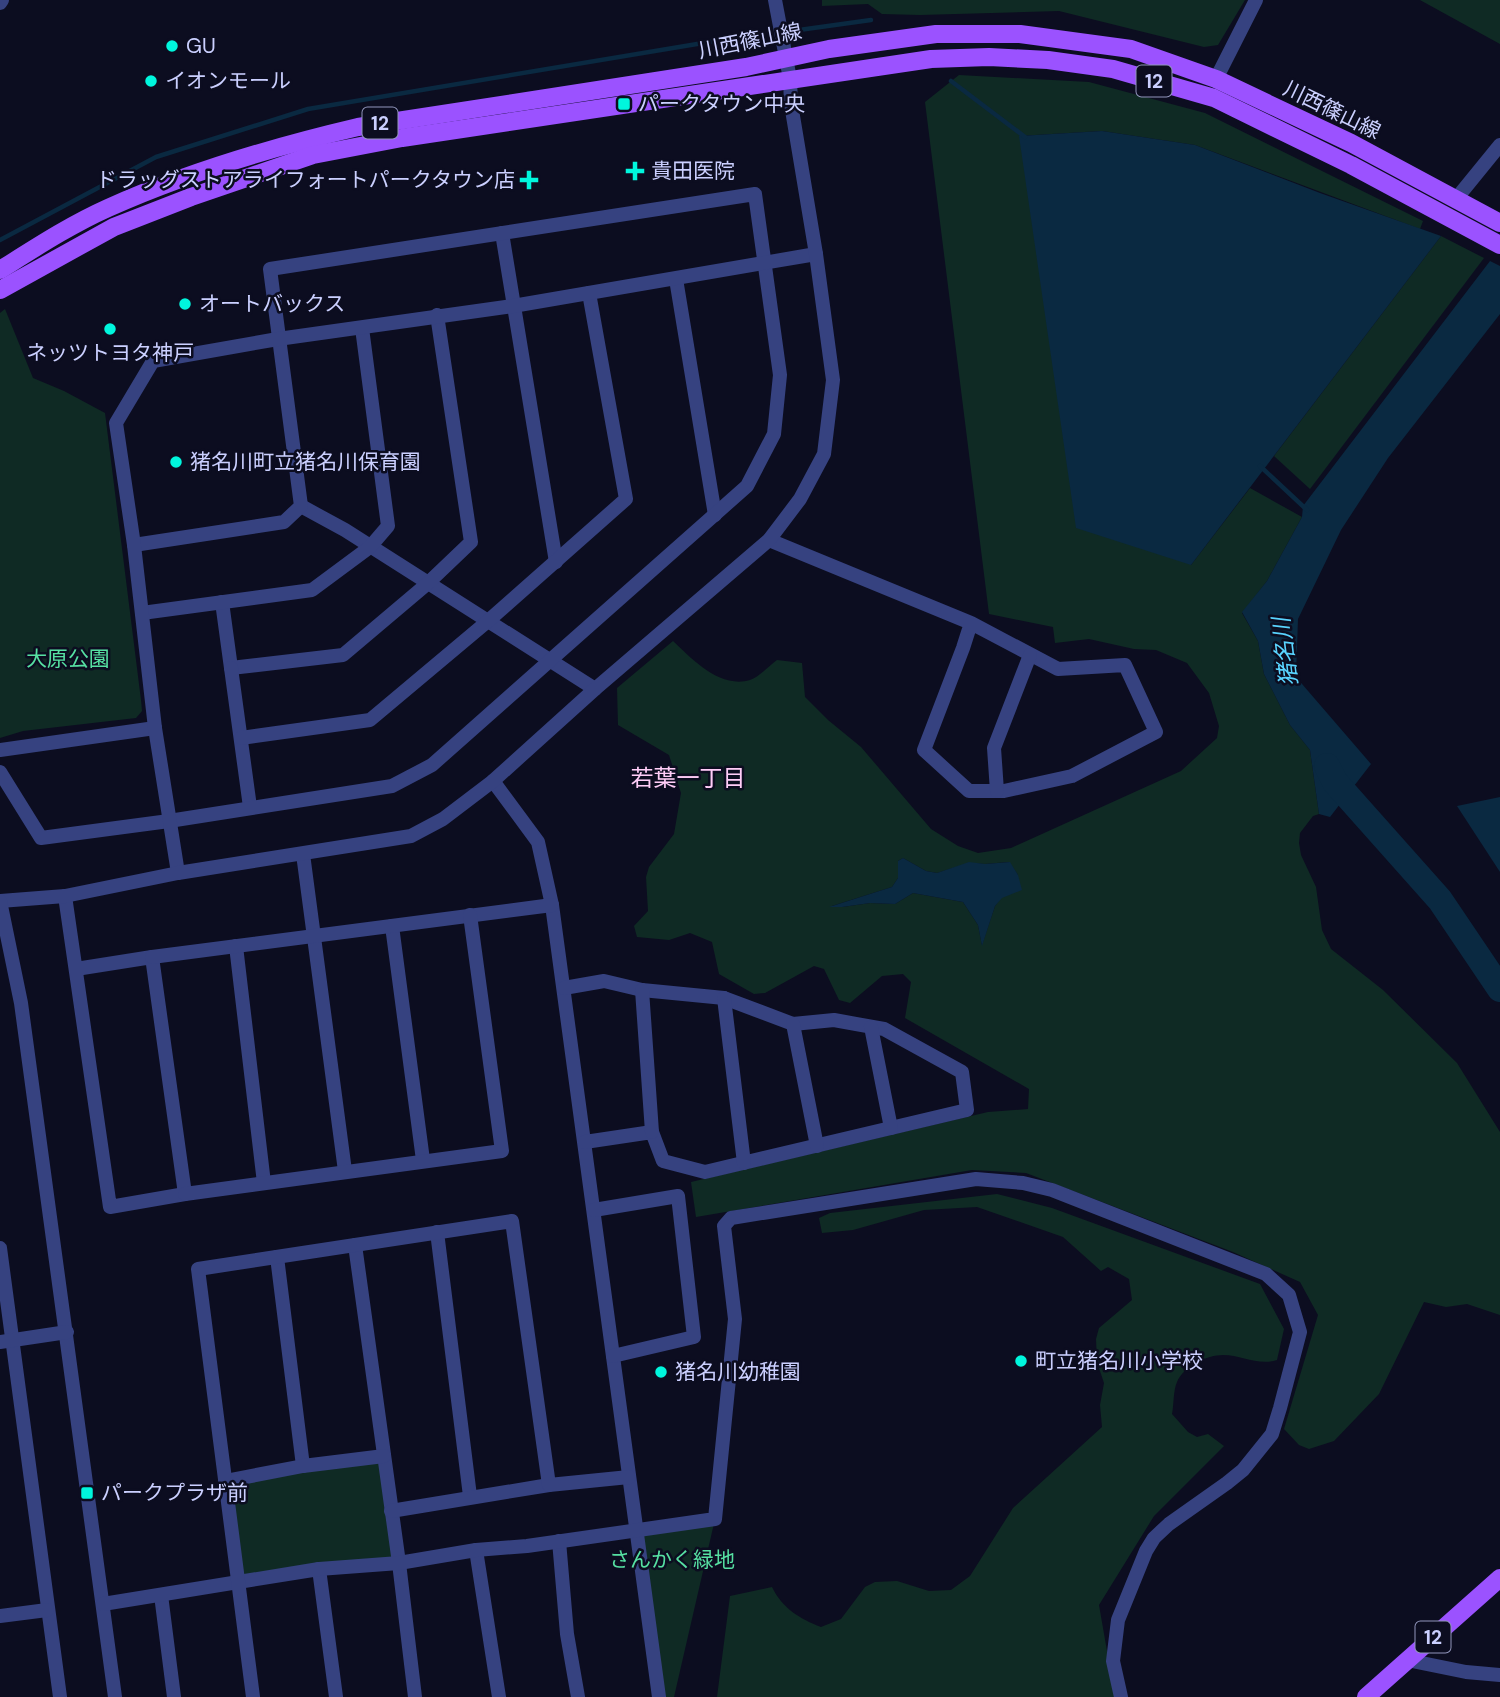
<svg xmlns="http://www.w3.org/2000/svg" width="1500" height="1697" viewBox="0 0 1500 1697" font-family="'DM Sans','Noto Sans JP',sans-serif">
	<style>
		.green { fill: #0f2a24; fill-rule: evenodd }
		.water { fill: #0a2941 }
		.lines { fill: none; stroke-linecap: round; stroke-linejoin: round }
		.stream { stroke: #0a2941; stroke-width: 4.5 }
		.river { stroke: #0a2941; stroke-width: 26 }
		.minor { stroke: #364280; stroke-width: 14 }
		.major { stroke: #9b52ff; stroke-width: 18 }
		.poi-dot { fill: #00f6dd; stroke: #0c0d20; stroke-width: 2.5 }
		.labels { text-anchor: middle; stroke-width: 5; stroke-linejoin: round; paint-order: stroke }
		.shield { fill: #0c0d20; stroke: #9296bc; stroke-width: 2 }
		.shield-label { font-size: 19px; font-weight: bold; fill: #cbd0ff }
		.street-label { font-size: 21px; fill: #cbd0ff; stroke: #0c0d20 }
		.poi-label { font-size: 21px; fill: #cbd0ff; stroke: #0c0d20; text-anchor: start }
		.park-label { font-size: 21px; fill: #56e0a2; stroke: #0c0d20 }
		.water-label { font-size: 23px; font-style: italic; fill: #59d4ff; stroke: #0c0d20 }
		.neighbourhood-label { font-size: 23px; fill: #ffcdf7; stroke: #0c0d20 }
	</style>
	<rect width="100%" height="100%" fill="#0c0d20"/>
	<g class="green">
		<polygon points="822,0 1245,0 1218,45 1204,47 1059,11 920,15 882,14 868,4 822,6"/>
		<polygon points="1420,0 1500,0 1500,44"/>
		<path d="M959,75L1089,82L1205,113L1423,221L1420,229L1195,145L1102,131L1019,136L1191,565L1250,488L1302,517L1267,581L1242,613L1258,641L1264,674L1290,725L1310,750L1319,814L1313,816L1300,833L1299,843L1301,855L1316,887L1322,930L1331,949L1383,990L1457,1063L1500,1132V1315L1467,1304L1446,1307L1424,1302L1379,1394L1334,1441L1309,1449L1299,1445L1284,1429L1318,1315L1300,1282L1233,1252L1026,1173L972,1170L696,1217L691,1182L988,1112L1028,1109L1029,1089L905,1018L911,982L903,974L882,976L850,1003L839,1000L824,969L814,966L765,993L754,994L719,974L712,942L690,933L669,940L637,937L634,926L648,911L646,877L649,867L674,834L681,793L669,755L618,725L617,688L673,641C692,659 720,689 750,680C759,677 769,666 777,660L802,663L805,697L828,720L861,747L931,829L958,846L978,853L1011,848L1181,771L1217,738L1219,726L1209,693L1187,663L1156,650L1134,649L1089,639L1055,643L1053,627L989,614L925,102ZM903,858L926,871L937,873L969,863L985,864L1009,862L1018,875L995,906L982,945L978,925L963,902L913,893L895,904L870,903L842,907L832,906L892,887L898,878V861Z"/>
		<polygon points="1441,236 1484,258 1310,489 1274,456"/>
		<polygon points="5,309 33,378 64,391 105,413 141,700 142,711 136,718 23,731 0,738 0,313"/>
		<path d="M997,1194L1052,1208L1260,1284L1284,1329L1277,1360C1258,1366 1242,1355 1223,1355C1207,1355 1184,1366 1177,1382C1173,1391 1174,1404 1172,1414L1188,1432L1197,1437L1208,1434L1224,1446L1154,1516L1099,1605L1115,1697H717L730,1596L772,1587C782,1608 800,1619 821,1627L841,1619L865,1587L875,1582L897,1581L929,1591L951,1590L970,1576L1013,1508L1102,1427L1100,1405L1104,1383L1097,1362L1096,1339L1099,1328L1132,1300L1129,1279L1108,1267L1101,1271L1063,1237L977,1207L924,1210L853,1230L822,1233L819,1218L830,1213Z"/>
		<polygon points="384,1456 399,1563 238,1582 225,1481"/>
		<polygon points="715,1519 674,1697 659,1697 636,1530"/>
	</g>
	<g class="water">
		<polygon points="1102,131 1195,145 1320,193 1441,236 1191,565 1076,528 1019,136"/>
		<polygon points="1490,261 1500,266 1500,314 1388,458 1341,530 1298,619 1296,677 1371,764 1330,817 1319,814 1310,750 1290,725 1264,674 1258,641 1242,612 1267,581 1302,517 1303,506"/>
		<polygon points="1500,797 1500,872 1457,806"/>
		<polygon points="903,858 926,871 937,873 969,862 985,864 1010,862 1018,875 1022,890 1002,898 995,906 982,946 978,925 963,902 913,893 895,904 870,903 842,907 829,907 892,887 898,878 898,861"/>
	</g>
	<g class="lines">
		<g class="stream">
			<polyline points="799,30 871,20"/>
			<polyline points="951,81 1025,137"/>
			<polyline points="0,240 156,157 308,109 739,37"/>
			<polyline points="1260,466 1307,510"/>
		</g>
		<polyline class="river" points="1327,766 1335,782 1440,900 1500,989"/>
		<g class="minor">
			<polyline points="0,3 2,0"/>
			<polyline points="1216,79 1256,0"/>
			<polyline points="1456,199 1500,145"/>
			<polyline points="502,233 556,562"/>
			<polyline points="676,279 715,515"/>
			<polyline points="301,506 345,530 595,689"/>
			<polyline points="769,540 971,623 1058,669 1125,665 1156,732 1072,776 1004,791 969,791 924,750 963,648 971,623"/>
			<polyline points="222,602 231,668 343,655 427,584 471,542 437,315"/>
			<polyline points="142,613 312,590 370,547 388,526 362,328"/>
			<polyline points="231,668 250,807"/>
			<polyline points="241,738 370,720 488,621 626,499 589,293"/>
			<polyline points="0,750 155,728"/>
			<polyline points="0,772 41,838 169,821 392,786 432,765 747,486 774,434 780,375 755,194 270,269 301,506 284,522 134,545"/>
			<polyline points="493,781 538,842 552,905 659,1697"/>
			<polyline points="997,791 994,748 1030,655"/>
			<polyline points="303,854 345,1171"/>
			<polyline points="178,873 155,728 134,545 116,423 153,361 278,339 513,306 816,254"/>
			<polyline points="65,896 110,1207 185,1194 152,957 76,969"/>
			<polyline points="0,901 65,896 178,873 411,836 443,819 493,781 595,689 769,540 800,499 824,454 833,380 816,254 791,104 790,79 775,0"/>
			<polyline points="0,901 21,1003 115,1697"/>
			<polyline points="392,926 423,1160"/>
			<polyline points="236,946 264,1183"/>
			<polyline points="152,957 552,905"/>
			<polyline points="564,988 604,981 642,990 724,998 793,1024 834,1020 884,1029 962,1072 967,1110 705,1172 663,1161 652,1132 585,1142"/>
			<polyline points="642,990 652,1132"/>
			<polyline points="724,998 744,1163"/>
			<polyline points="793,1024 817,1146"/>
			<polyline points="871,1027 891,1128"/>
			<polyline points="185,1194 502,1151 470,915"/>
			<polyline points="594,1210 678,1196 694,1337 613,1356"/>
			<polyline points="437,1232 470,1496"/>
			<polyline points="355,1245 399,1563 415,1697"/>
			<polyline points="0,1248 60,1697"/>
			<polyline points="277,1257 303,1466"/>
			<polyline points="0,1342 67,1332"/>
			<polyline points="225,1481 303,1466 384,1456"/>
			<polyline points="391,1511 549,1485"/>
			<polyline points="559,1541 567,1634 578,1697"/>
			<polyline points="476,1550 499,1697"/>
			<polyline points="319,1569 336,1697"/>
			<polyline points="161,1595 174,1697"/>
			<polyline points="103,1604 319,1569 399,1563 476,1550 527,1546 715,1519 735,1319 724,1226 731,1218 976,1179 1023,1183 1052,1190 1266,1274 1289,1295 1300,1332 1280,1408 1272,1434 1243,1470 1227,1483 1169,1524 1154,1538 1146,1551 1118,1620 1113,1661 1121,1697"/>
			<polyline points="0,1616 47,1610"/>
			<polyline points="1407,1660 1466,1672 1500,1675"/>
			<polyline points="253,1697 198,1269 512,1221 549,1485 629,1477"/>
		</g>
		<g class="major">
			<path d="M0,270C35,248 70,225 108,208C188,172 273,147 358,127L746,67L829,49L936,34H1020L1131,49L1216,79L1351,143L1500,223"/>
			<polyline points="0,290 114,227 191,197 313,155 402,138 931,59 989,57 1048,60 1113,69 1214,98 1351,165 1500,245"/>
			<polyline points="1366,1697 1500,1578"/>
		</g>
	</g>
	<g class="poi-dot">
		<circle cx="172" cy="46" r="7"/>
		<circle cx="151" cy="81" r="7"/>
		<rect x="617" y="97" width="14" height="14" rx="3.5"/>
		<path d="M631.5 160.5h7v7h7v7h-7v7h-7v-7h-7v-7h7z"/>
		<path d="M525.5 169.5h7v7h7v7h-7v7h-7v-7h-7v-7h7z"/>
		<circle cx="185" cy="304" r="7"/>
		<circle cx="110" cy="329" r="7"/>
		<circle cx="176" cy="462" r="7"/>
		<circle cx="1021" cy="1361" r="7"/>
		<circle cx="661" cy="1372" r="7"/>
		<rect x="80" y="1486" width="14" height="14" rx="3.5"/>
	</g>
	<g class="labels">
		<g class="shield">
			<rect x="1136.5" y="65.5" width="35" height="31" rx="5"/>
			<rect x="362.5" y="107.5" width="35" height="31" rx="5"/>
			<rect x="1415.5" y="1621.5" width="35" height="31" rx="5"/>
		</g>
		<g class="shield-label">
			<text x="1154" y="88">12</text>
			<text x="380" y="130">12</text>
			<text x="1433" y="1644">12</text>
		</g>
		<g class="street-label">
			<text transform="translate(750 41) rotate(-11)" y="7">川西篠山線</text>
			<text transform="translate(1332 110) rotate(26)" y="7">川西篠山線</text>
		</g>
		<g class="poi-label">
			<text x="186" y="53">GU</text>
			<text x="165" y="88">イオンモール</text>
			<text x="638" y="111">パークタウン中央</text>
			<text x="651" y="178">貴田医院</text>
			<text x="515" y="187" text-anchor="end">ドラッグストアライフォートパークタウン店</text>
			<text x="199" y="311">オートバックス</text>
			<text x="110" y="360" text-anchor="middle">ネッツトヨタ神戸</text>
			<text x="190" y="469">猪名川町立猪名川保育園</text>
			<text x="1035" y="1368">町立猪名川小学校</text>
			<text x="675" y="1379">猪名川幼稚園</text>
			<text x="101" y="1500">パークプラザ前</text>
		</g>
		<g class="park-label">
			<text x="68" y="666">大原公園</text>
			<text x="672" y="1567">さんかく緑地</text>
		</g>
		<g class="water-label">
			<text transform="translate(1285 652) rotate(-97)" y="8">猪名川</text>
		</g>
		<g class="neighbourhood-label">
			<text x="688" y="786">若葉一丁目</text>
		</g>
	</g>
</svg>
